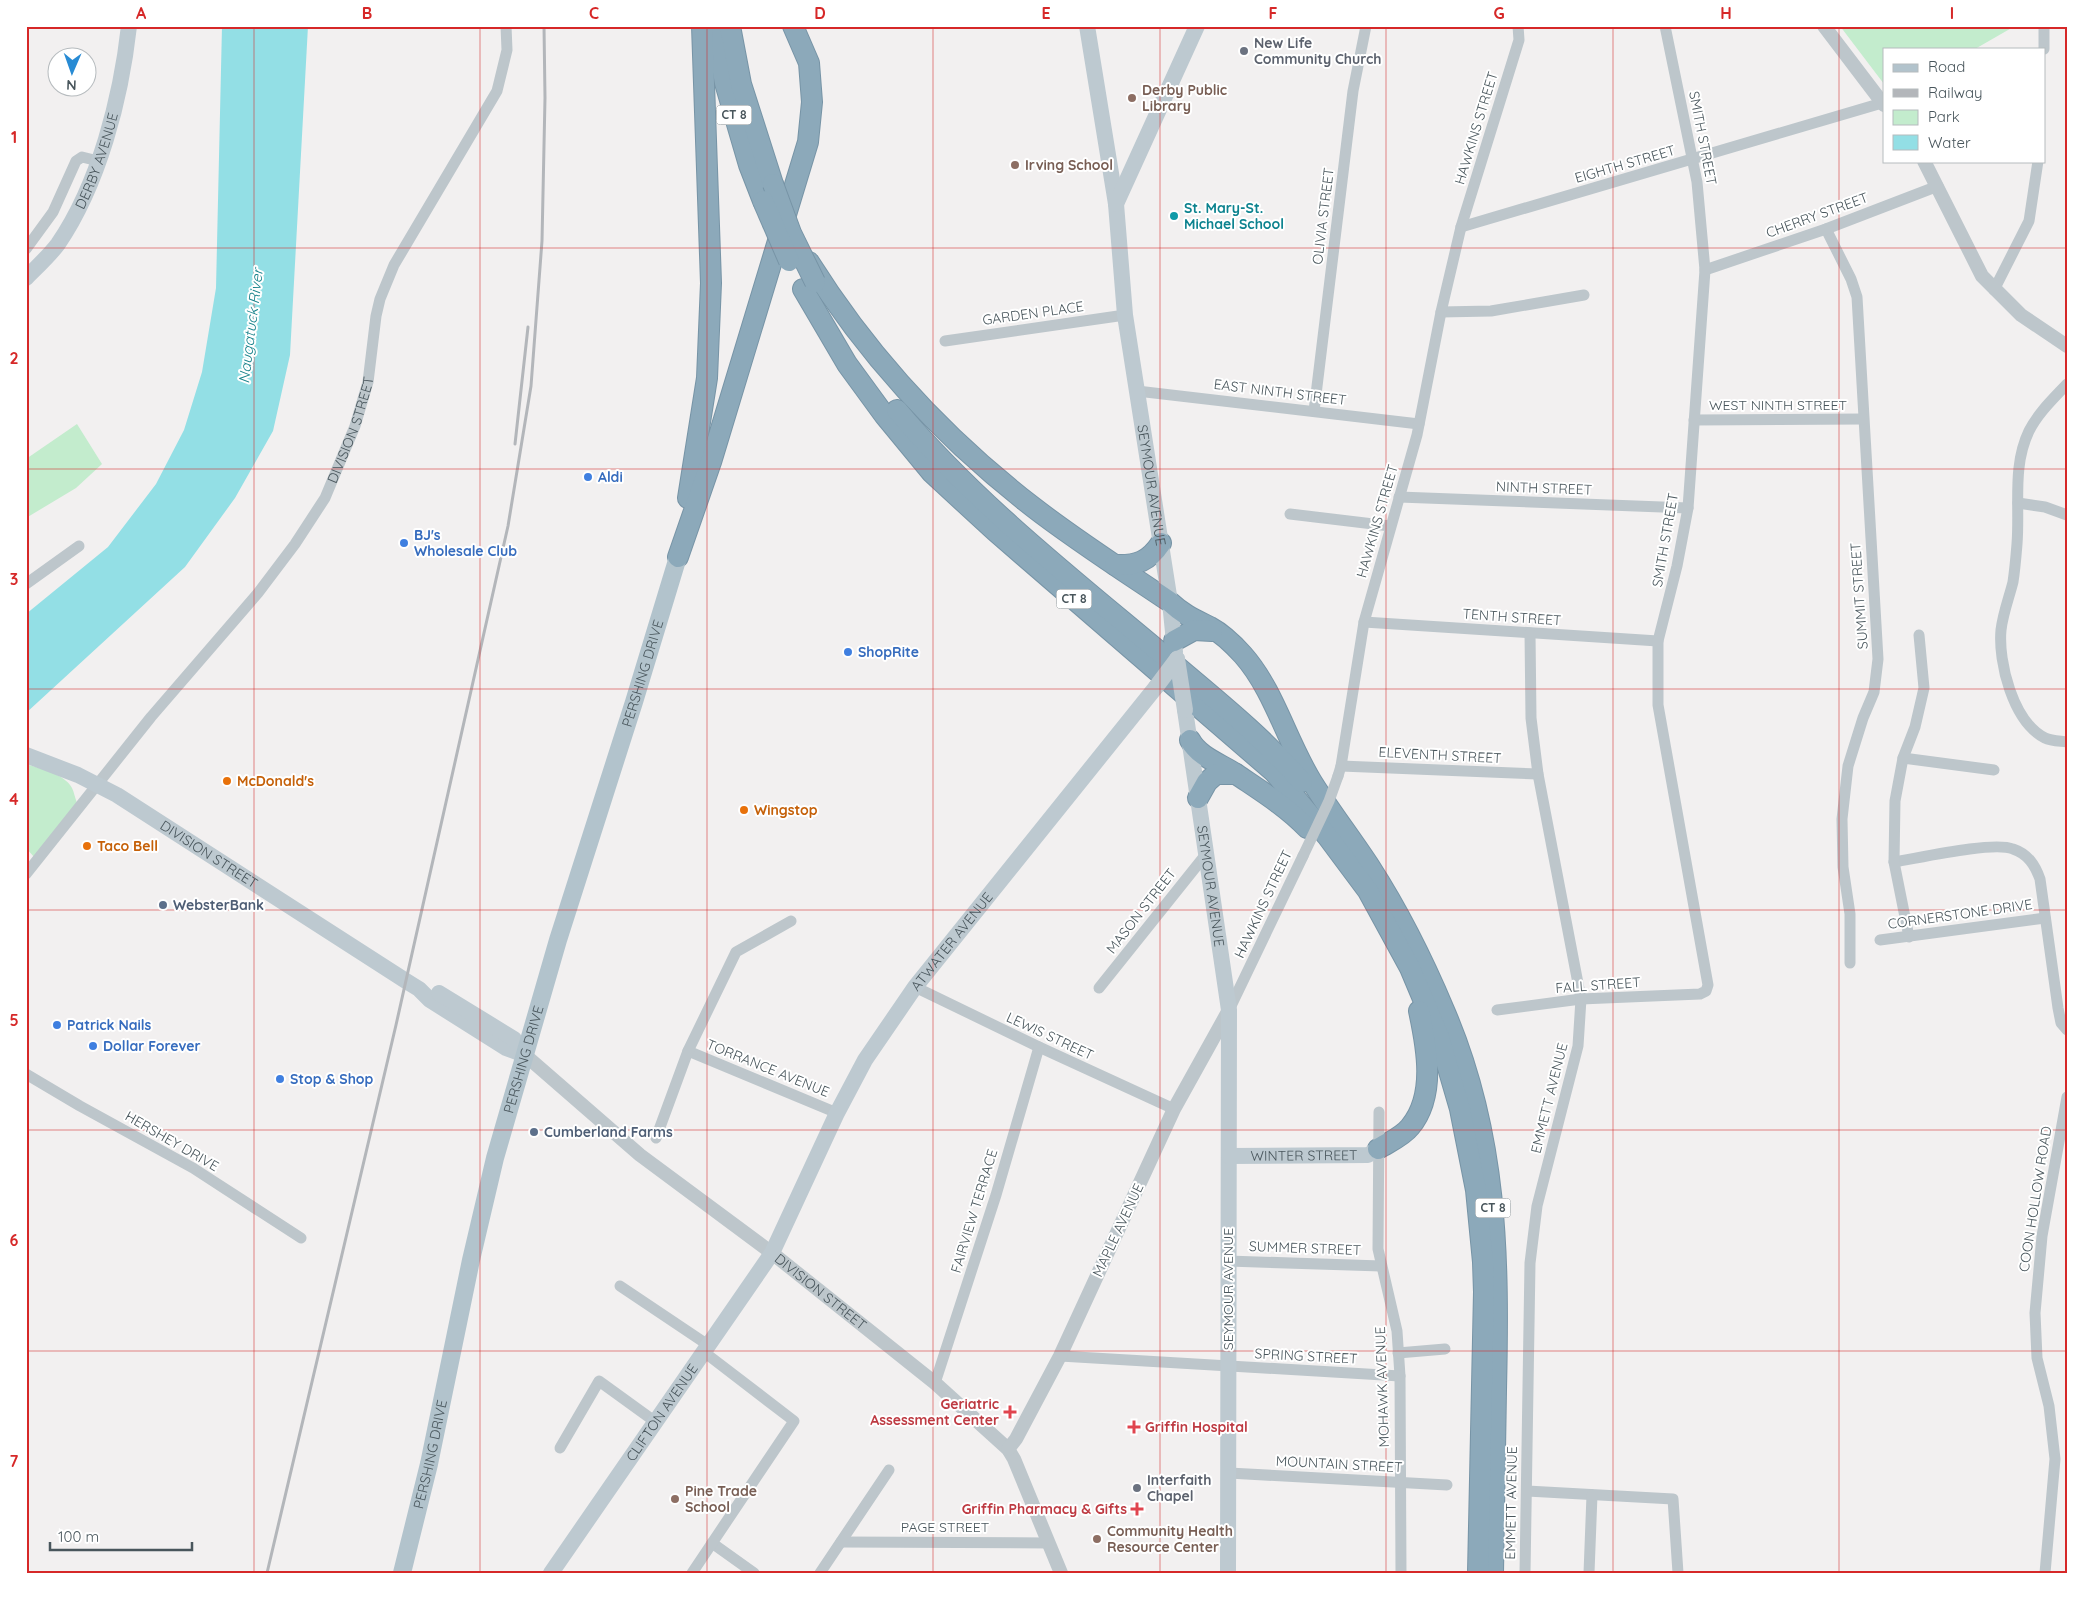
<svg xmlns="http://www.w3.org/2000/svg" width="2093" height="1599" viewBox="0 0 2093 1599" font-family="Quicksand,sans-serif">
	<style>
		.green { fill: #c3eccd }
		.water { fill: #93dfe5 }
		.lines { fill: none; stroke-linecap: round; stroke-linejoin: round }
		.motorway-casing { stroke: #7794a6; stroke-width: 22 }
		.minor { stroke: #bdc6cb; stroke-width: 11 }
		.tertiary { stroke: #bdc6cb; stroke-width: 14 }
		.secondary { stroke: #bdc9d0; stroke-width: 16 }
		.primary { stroke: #b2c3cc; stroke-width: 18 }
		.motorway { stroke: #8ca9ba; stroke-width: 20 }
		.rail { stroke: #b3b6ba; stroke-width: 3 }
		.motorway-bridge-casing { stroke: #7794a6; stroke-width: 22; stroke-linecap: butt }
		.minor-bridge { stroke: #bdc6cb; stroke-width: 11 }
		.secondary-bridge { stroke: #bdc9d0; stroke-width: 16 }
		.motorway-bridge { stroke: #8ca9ba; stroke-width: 20 }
		.grid { fill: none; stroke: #d62828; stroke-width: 1; stroke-opacity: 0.55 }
		.worship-dot { fill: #6b7280; stroke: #fff; stroke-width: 2 }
		.education-dot { fill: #8d6e63; stroke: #fff; stroke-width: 2 }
		.culture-dot { fill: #0f9aa8; stroke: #fff; stroke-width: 2 }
		.shop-dot { fill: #3f7fe0; stroke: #fff; stroke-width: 2 }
		.food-dot { fill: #e8710a; stroke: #fff; stroke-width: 2 }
		.service-dot { fill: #5c6f8a; stroke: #fff; stroke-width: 2 }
		.health-dot { fill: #e0444e; stroke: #fff; stroke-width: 2 }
		.labels { text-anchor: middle; stroke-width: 4; stroke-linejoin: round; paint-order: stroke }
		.shield { fill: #fff; stroke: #80898d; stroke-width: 1 }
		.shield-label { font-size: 12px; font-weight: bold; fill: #49565c }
		.worship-label { font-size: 14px; font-weight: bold; fill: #5b616d; stroke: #fff; text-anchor: start }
		.education-label { font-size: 14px; font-weight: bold; fill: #785e54; stroke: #fff; text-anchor: start }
		.street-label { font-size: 14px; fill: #49565c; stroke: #fff }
		.culture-label { font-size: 14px; font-weight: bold; fill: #0d838f; stroke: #fff; text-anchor: start }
		.shop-label { font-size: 14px; font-weight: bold; fill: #366cbe; stroke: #fff; text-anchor: start }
		.food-label { font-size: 14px; font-weight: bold; fill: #c56008; stroke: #fff; text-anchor: start }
		.service-label { font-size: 14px; font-weight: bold; fill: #4e5e75; stroke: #fff; text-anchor: start }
		.health-label { font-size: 14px; font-weight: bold; fill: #be3a42; stroke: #fff; text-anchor: end }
		.water-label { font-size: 15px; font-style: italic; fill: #17828b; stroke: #fff }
		.neatline { fill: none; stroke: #d62828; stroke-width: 2 }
		.grid-label { font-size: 16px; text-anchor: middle; font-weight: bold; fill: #d62828 }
	</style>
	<rect width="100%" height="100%" fill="#f2f0f0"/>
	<g class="green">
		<polygon points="1840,26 2015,26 1975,49 1884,49 1884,84"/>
		<polygon points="77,424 102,464 76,488 26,518 26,459"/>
		<path d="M26,764C40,769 64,773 72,788C74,792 75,798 77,803L35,858L26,848Z"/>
	</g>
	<polygon class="water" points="222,26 308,26 290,355 273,431 235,498 185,567 26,713 26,614 108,547 156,484 184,430 202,372 216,288"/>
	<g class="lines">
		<defs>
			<g id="motorway">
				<polyline points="715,26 725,83 749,165 763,201"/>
				<polyline points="730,26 741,84 773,184"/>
				<path d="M809,262C868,356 945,439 1033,507C1077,541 1124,571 1170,602C1184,615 1194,619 1210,627C1223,634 1234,645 1243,655C1274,690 1287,742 1312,782C1330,811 1351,838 1370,867C1399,912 1423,960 1444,1010C1498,1135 1499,1257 1496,1390C1495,1451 1494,1512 1493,1573"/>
				<polyline points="803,289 847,364 885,416 932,473 995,531 1274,772 1327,836 1368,891 1410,968 1439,1037 1460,1109 1476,1190 1483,1262 1484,1292 1478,1573"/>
				<path d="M897,410C976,504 1074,580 1168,659C1214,698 1262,736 1302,782"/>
				<polyline points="688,498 707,378 711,283 702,26"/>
				<polyline points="678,557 711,462 808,142 812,102 809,63 793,26"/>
				<path d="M1115,565C1137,566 1149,561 1161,543"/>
				<polyline points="1174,641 1194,630 1212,631"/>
				<path d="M1190,740C1199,757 1221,764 1236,774C1261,791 1287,807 1307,828"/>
				<polyline points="1198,798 1207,782 1216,774 1236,774"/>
				<path d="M1378,1149C1389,1142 1402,1137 1410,1127C1436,1096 1427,1048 1419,1011"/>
			</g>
		</defs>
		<use href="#motorway" class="motorway-casing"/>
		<g class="minor">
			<polyline points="2044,49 2044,26"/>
			<polyline points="1461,227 1882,103"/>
			<polyline points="1826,229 1851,279 1857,297 1878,659 1874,692 1863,718 1848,766 1842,819 1843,867 1850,914 1850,963"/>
			<polyline points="26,249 53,212 76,161 82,157 98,161"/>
			<polyline points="1705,270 1826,229 1938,186"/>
			<polyline points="1994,290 2029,221 2038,161"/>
			<polyline points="1441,312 1491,311 1584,295"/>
			<polyline points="945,341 1125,315"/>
			<path d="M2067,384C2053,399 2038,413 2029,431C2012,466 2020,506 2017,544C2016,556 2015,569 2013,582C2009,598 2003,613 2001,630C1998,662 2013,722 2045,738C2051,741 2060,741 2067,742"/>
			<polyline points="1137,391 1419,424"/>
			<polyline points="1314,411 1353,91 1366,26"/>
			<polyline points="1694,420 1863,419"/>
			<polyline points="1399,497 1688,508"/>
			<polyline points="2018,503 2045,507 2067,515"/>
			<polyline points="1290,514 1390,526"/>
			<polyline points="26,584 79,546"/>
			<polyline points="1364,622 1658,641"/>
			<polyline points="1903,758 1994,770"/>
			<polyline points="1341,766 1538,774"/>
			<polyline points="1338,776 1341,766 1364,622 1417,435 1441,312 1461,227 1519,40 1518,26"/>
			<path d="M1894,862C1919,858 1993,841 2013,849C2028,854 2035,865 2040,879L2058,1008L2061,1023L2067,1030"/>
			<path id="s1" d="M26,874L151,717L258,593L295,544L325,498L355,426L368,382L376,316L380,299L394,265L497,91L507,50L506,26"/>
			<polyline points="1909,937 1894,862 1895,801 1903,758 1915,727 1924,688 1919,635"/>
			<polyline points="1880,940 2045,918"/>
			<polyline points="915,987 1039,1047 1174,1109"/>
			<polyline points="1099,988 1207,853"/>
			<polyline points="1229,1010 1303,856"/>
			<polyline points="1497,1010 1581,999 1700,994 1706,991 1708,985 1658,705 1658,641 1677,566 1688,508 1705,270 1697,182 1665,26"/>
			<polyline points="688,1051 837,1113"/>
			<polyline points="26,1074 80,1106 193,1168 301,1238"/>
			<polyline points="1379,1112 1378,1249 1397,1331 1400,1376 1401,1573"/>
			<polyline points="656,1138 688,1051 736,952 791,921"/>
			<polyline points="1228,1261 1381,1266"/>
			<polyline points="620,1286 708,1345"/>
			<polyline points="1398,1353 1445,1349"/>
			<polyline points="1060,1356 1400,1376"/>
			<polyline points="935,1383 996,1195 1039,1047"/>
			<polyline points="560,1448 599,1381 657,1423"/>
			<polyline points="1229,1473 1447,1485"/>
			<polyline points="1527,1491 1673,1499 1678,1573"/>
			<polyline points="841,1542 1049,1543"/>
			<polyline points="712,1543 754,1573"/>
			<polyline points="692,1573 794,1421 704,1352"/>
			<polyline points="820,1573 889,1470"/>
			<polyline points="1525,1573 1530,1263 1537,1206 1578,1046 1581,999 1538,774 1531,718 1530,633"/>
			<polyline points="1589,1573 1592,1495"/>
			<polyline points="2045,1573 2055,1459 2049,1406 2037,1358 2035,1313 2042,1236 2067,1097"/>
		</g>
		<g class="tertiary">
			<polyline points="1824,26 1884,105"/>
			<polyline points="1924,161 1982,276 2021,315 2067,346"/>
			<path id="s2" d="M525,1055L640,1155L772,1253L935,1383L1008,1449L1014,1459L1061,1573"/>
			<polyline points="1008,1449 1016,1439 1060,1356 1174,1109 1229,1010"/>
		</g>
		<g class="secondary">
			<path id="s3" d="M1087,26L1116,204L1125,315L1170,602L1175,652"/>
			<polyline points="1116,204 1197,26"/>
			<path id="s4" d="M26,278C37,267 49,256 58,244C99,184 121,98 129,26"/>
			<path id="s5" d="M1185,710L1229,1010L1228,1573"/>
			<path id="s6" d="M26,755L78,775L117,795L406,981L419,989L430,1000L506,1048L525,1055"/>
			<polyline points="439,993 514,1039 525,1055"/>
			<path id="s7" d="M1229,1156L1368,1155L1378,1149"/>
			<path id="s8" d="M551,1573L772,1253L837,1113L865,1060L915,987L1156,687"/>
		</g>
		<path class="primary" id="s9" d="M402,1573L429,1464L471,1260L495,1158L558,940L634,702L678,557"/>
		<use href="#motorway" class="motorway"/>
		<g class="rail">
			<polyline points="515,444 528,327"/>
			<polyline points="267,1573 396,1025 508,526 531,386 542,241 545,98 544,26"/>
		</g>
		<defs>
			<g id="motorway-bridge">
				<polyline points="773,184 791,233 815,282"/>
				<polyline points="763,201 789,261"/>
			</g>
		</defs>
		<use href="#motorway-bridge" class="motorway-bridge-casing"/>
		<polyline class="minor-bridge" points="1303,856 1329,801 1338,776"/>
		<g class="secondary-bridge">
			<polyline points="1177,659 1185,710"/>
			<polyline points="1156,687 1177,659"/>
		</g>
		<use href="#motorway-bridge" class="motorway-bridge"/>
	</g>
	<path class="grid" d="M254,26V1573M480,26V1573M707,26V1573M933,26V1573M1160,26V1573M1386,26V1573M1613,26V1573M1839,26V1573M26,248H2067M26,469H2067M26,689H2067M26,910H2067M26,1130H2067M26,1351H2067"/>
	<g class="worship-dot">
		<circle cx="1244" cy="51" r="5"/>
		<circle cx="1137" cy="1488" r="5"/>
	</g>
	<g class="education-dot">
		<circle cx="1132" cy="98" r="5"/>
		<circle cx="1015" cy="165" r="5"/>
		<circle cx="675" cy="1499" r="5"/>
		<circle cx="1097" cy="1539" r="5"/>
	</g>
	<circle class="culture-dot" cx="1174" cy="216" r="5"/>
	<g class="shop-dot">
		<circle cx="588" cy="477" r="5"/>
		<circle cx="404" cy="543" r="5"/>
		<circle cx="848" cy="652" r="5"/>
		<circle cx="57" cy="1025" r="5"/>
		<circle cx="93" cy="1046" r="5"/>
		<circle cx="280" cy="1079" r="5"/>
	</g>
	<g class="food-dot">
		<circle cx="227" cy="781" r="5"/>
		<circle cx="744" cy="810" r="5"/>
		<circle cx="87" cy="846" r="5"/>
	</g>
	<g class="service-dot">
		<circle cx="163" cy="905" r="5"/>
		<circle cx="534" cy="1132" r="5"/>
	</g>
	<g class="health-dot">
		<path d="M1007.5 1404.5h5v5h5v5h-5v5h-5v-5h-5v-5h5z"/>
		<path d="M1131.5 1419.5h5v5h5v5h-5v5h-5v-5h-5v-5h5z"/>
		<path d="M1134.5 1501.5h5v5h5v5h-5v5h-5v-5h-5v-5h5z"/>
	</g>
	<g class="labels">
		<g class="shield">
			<rect x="716.5" y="105.5" width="35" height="19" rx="4"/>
			<rect x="1056.5" y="589.5" width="35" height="19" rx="4"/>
			<rect x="1475.5" y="1198.5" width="35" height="19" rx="4"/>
		</g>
		<g class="shield-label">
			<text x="734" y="119">CT 8</text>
			<text x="1074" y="603">CT 8</text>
			<text x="1493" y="1212">CT 8</text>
		</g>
		<g class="worship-label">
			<text x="1254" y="48">New Life<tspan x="1254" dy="16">Community Church</tspan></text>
			<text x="1147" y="1485">Interfaith<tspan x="1147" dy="16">Chapel</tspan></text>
		</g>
		<g class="education-label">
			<text x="1142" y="95">Derby Public<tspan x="1142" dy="16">Library</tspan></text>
			<text x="1025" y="170">Irving School</text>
			<text x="685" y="1496">Pine Trade<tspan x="685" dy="16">School</tspan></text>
			<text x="1107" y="1536">Community Health<tspan x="1107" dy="16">Resource Center</tspan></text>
		</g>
		<g class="street-label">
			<text transform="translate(1476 128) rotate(-73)" y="5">HAWKINS STREET</text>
			<text transform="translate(1703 138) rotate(79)" y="5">SMITH STREET</text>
			<text dy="5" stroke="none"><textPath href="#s4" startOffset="139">DERBY AVENUE</textPath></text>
			<text transform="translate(1625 164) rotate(-16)" y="5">EIGHTH STREET</text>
			<text transform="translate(1817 215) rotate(-20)" y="5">CHERRY STREET</text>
			<text transform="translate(1323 216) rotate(-83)" y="5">OLIVIA STREET</text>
			<text transform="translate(1033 313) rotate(-8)" y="5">GARDEN PLACE</text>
			<text transform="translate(1280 392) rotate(7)" y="5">EAST NINTH STREET</text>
			<text x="1778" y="410">WEST NINTH STREET</text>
			<text dy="5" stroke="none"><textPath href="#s1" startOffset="554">DIVISION STREET</textPath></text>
			<text dy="5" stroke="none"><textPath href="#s3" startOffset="464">SEYMOUR AVENUE</textPath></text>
			<text transform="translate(1544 488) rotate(2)" y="5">NINTH STREET</text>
			<text transform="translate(1377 521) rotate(-74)" y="5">HAWKINS STREET</text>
			<text transform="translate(1665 540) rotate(-80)" y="5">SMITH STREET</text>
			<text transform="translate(1859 596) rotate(-94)" y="5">SUMMIT STREET</text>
			<text transform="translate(1512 617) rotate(4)" y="5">TENTH STREET</text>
			<text dy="5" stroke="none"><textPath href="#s9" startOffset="932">PERSHING DRIVE</textPath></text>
			<text transform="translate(1440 755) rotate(3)" y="5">ELEVENTH STREET</text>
			<text dy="5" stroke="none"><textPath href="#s6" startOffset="209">DIVISION STREET</textPath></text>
			<text dy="5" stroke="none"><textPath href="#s5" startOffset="178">SEYMOUR AVENUE</textPath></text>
			<text transform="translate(1263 904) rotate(-65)" y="5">HAWKINS STREET</text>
			<text transform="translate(1141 911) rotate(-52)" y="5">MASON STREET</text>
			<text transform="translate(1960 914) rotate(-8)" y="5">CORNERSTONE DRIVE</text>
			<text dy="5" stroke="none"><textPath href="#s8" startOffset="750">ATWATER AVENUE</textPath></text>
			<text transform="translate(1598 985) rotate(-4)" y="5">FALL STREET</text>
			<text transform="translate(1050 1036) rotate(25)" y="5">LEWIS STREET</text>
			<text dy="5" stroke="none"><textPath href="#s9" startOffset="528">PERSHING DRIVE</textPath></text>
			<text transform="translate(768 1068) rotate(22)" y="5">TORRANCE AVENUE</text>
			<text transform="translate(1549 1098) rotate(-76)" y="5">EMMETT AVENUE</text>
			<text transform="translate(172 1141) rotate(30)" y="5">HERSHEY DRIVE</text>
			<text dy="5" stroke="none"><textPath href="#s7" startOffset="75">WINTER STREET</textPath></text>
			<text transform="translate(2035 1199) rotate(-81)" y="5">COON HOLLOW ROAD</text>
			<text transform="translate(974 1211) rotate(-73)" y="5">FAIRVIEW TERRACE</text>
			<text transform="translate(1118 1230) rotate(-65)" y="5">MAPLE AVENUE</text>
			<text transform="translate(1305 1248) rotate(2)" y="5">SUMMER STREET</text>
			<text transform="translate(1228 1289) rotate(-90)" y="5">SEYMOUR AVENUE</text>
			<text dy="5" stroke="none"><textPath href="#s2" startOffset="379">DIVISION STREET</textPath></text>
			<text transform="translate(1306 1356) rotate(3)" y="5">SPRING STREET</text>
			<text transform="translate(1382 1387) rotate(-92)" y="5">MOHAWK AVENUE</text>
			<text dy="5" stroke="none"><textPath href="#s8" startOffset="195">CLIFTON AVENUE</textPath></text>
			<text dy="5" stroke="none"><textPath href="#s9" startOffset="122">PERSHING DRIVE</textPath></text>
			<text transform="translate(1339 1464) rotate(3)" y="5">MOUNTAIN STREET</text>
			<text transform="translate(1511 1503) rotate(-89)" y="5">EMMETT AVENUE</text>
			<text x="945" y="1532">PAGE STREET</text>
		</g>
		<g class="culture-label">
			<text x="1184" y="213">St. Mary-St.<tspan x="1184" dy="16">Michael School</tspan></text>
		</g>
		<g class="shop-label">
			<text x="598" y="482">Aldi</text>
			<text x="414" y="540">BJ's<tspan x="414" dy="16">Wholesale Club</tspan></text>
			<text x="858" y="657">ShopRite</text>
			<text x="67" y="1030">Patrick Nails</text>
			<text x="103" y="1051">Dollar Forever</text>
			<text x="290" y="1084">Stop &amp; Shop</text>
		</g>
		<g class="food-label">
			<text x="237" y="786">McDonald's</text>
			<text x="754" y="815">Wingstop</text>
			<text x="97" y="851">Taco Bell</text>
		</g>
		<g class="service-label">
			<text x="173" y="910">WebsterBank</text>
			<text x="544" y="1137">Cumberland Farms</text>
		</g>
		<g class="health-label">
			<text x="999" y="1409">Geriatric<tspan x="999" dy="16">Assessment Center</tspan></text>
			<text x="1145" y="1432" text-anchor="start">Griffin Hospital</text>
			<text x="1127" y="1514">Griffin Pharmacy &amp; Gifts</text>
		</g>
		<g class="water-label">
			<text transform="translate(251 326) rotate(-83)" y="5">Naugatuck River</text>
		</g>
	</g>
	<rect width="2093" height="1599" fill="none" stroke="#ffffff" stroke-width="55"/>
	<rect x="1883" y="48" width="162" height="115" fill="#ffffff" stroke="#b6bbbe"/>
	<rect x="1893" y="64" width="25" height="8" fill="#b2c3cc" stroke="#b6bbbe"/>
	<text x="1928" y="72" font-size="15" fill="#49565c">Road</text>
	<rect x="1893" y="89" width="25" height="8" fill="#b3b6ba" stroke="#b6bbbe"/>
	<text x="1928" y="98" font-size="15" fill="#49565c">Railway</text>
	<rect x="1893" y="110" width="25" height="15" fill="#c3eccd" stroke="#b6bbbe"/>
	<text x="1928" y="122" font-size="15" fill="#49565c">Park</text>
	<rect x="1893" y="135" width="25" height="15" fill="#93dfe5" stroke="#b6bbbe"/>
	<text x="1928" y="148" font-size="15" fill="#49565c">Water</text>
	<g transform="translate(72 72) rotate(182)"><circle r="24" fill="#ffffff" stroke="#b6bbbe"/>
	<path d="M0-4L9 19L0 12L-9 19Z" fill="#288bd4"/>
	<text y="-8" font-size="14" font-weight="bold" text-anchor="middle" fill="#49565c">N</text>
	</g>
	<path d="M50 1542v8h142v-8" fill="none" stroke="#49565c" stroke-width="2.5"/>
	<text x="58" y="1542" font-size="15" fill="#49565c" stroke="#ffffff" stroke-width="4" paint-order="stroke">100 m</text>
	<rect x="28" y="28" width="2038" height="1544" class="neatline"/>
	<g class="grid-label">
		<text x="141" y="19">A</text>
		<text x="367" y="19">B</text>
		<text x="594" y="19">C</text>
		<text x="820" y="19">D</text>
		<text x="1046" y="19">E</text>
		<text x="1273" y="19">F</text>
		<text x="1499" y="19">G</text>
		<text x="1726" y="19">H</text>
		<text x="1952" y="19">I</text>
		<text x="14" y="143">1</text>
		<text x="14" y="364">2</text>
		<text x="14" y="585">3</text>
		<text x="14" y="805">4</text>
		<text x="14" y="1026">5</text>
		<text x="14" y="1246">6</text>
		<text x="14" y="1467">7</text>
	</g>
</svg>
